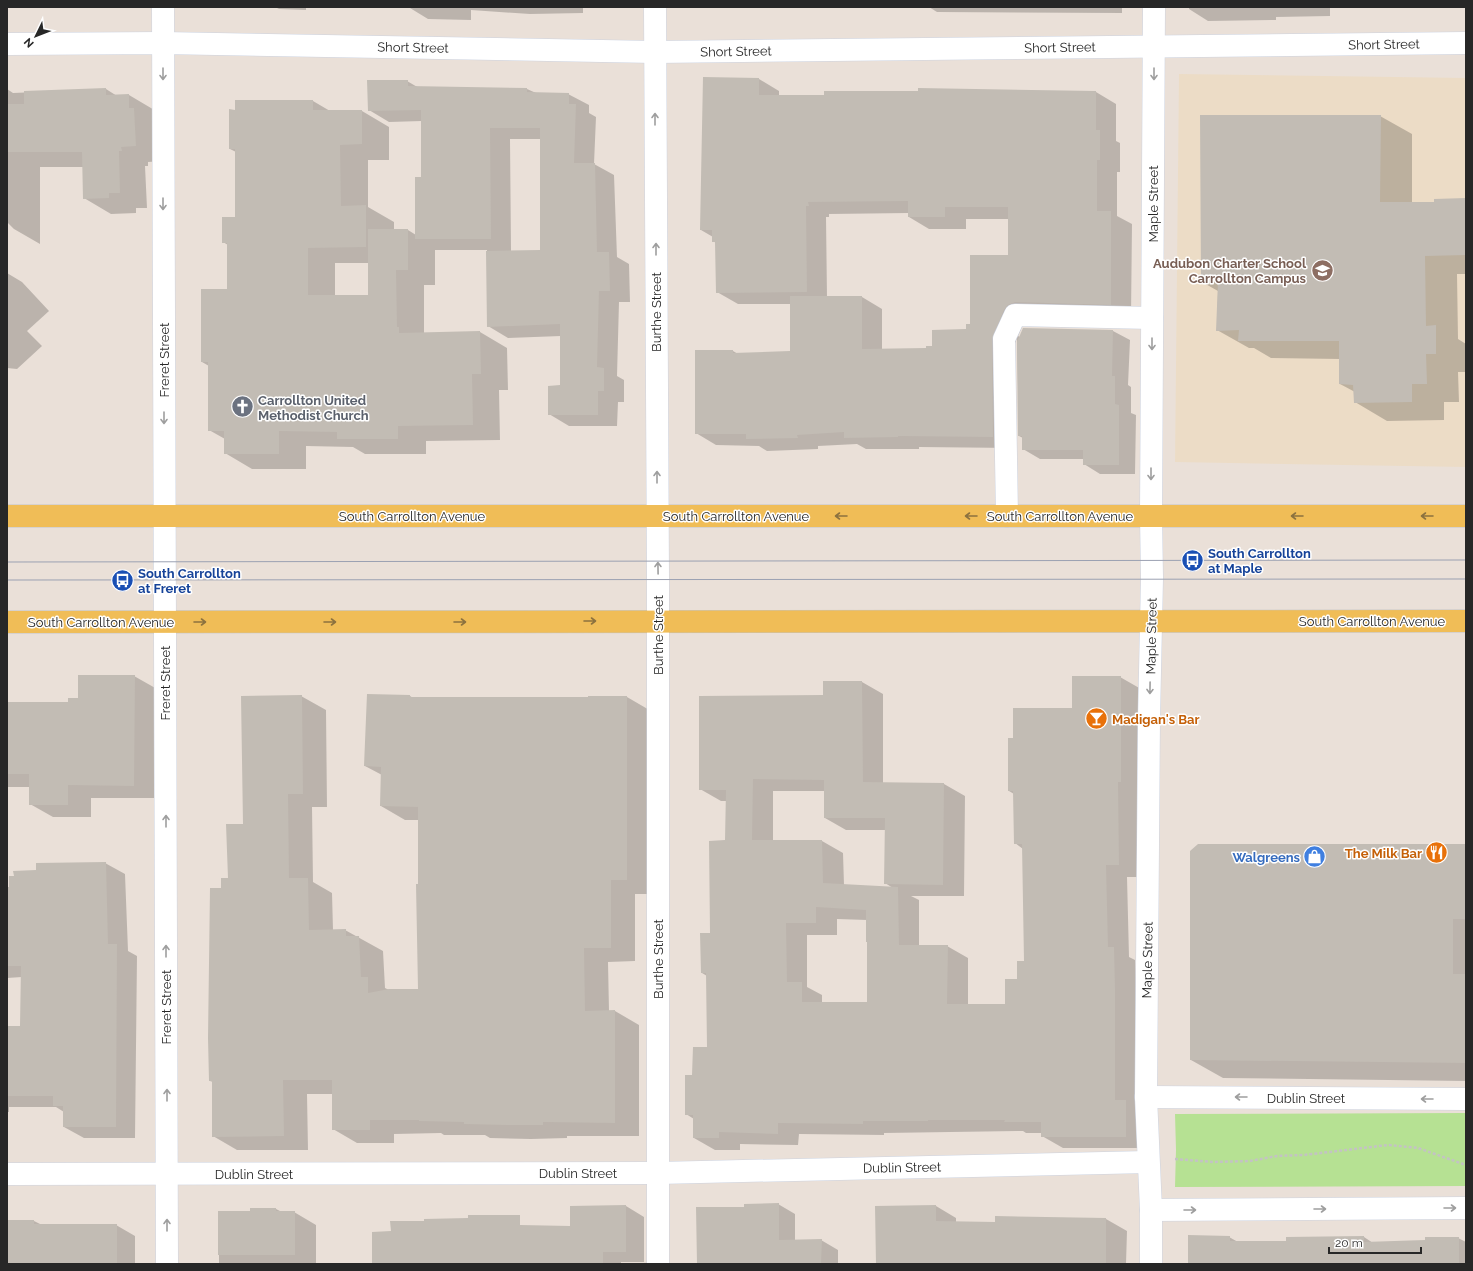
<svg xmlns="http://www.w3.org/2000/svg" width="1473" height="1271" viewBox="0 0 1473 1271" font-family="Raleway,sans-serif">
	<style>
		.education { fill: #ecdcc6 }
		.green { fill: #b6e193 }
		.shadow { fill: #0003; fill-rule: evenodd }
		.building { fill: #c2bcb4; fill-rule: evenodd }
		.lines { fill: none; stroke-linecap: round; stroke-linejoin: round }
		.minor-casing { stroke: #cdd3e0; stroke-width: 23 }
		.major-casing { stroke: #c3c3c3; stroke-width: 23 }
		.path { stroke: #c3c3c3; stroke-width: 2.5; stroke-dasharray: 3 2; stroke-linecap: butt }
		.minor { stroke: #fff; stroke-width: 22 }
		.major { stroke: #f0bd57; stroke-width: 22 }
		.tram { stroke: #9ba1b2; stroke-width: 1 }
		.oneway { stroke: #9e9e9e }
		.oneway2 { stroke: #8c723f }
		.labels { text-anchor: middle; stroke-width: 3; stroke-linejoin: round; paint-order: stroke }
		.street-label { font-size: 13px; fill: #272727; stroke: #fff }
		.education-label { font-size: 13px; font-weight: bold; fill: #785e54; stroke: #fff; text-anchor: end }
		.worship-label { font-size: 13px; font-weight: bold; fill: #5b616d; stroke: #fff; text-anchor: start }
		.transit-label { font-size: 13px; font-weight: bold; fill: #164399; stroke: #fff; text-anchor: start }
		.food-label { font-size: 13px; font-weight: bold; fill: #c56008; stroke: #fff; text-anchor: start }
		.shop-label { font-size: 13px; font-weight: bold; fill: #366cbe; stroke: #fff; text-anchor: end }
	</style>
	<rect width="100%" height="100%" fill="#eae0d8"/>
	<polygon class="education" points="1179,74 1466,78 1466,467 1175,462"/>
	<polygon class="green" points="1466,1113 1466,1186 1175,1187 1176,1150 1175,1114"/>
	<g class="shadow">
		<polygon points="275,7 306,7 306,10 279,9"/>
		<polygon points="410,7 583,7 583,13 530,14 471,10 471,20 428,19 410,8"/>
		<polygon points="929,7 1122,7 1122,13 937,12"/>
		<polygon points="1189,7 1330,7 1330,16 1276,17 1276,20 1208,21 1189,9"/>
		<path d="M759,79L779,91V96L1096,92L1116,104V141L1120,143V172H1117V216L1132,224L1131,316L1024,322L1018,336L1020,337L1024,329L1113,331L1130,340L1128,385L1131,387V413L1136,415L1135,474H1100L1084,464V459H1040L1023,449V438L1019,436L1017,338L1012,351L1014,448L919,447V449H866L857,444L818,446V449L767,451L759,446L716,445L696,433L733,351L738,354L791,352V304H738L717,292L716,243L713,241V237L701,230ZM909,213V217L929,229H966V219H1009V256L967,330L927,349H882V309L862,297H827L826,217H829V214Z"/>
		<path d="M407,81L419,88L527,89L536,93L568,94L589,105V113L596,117L594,164L614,175L617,257L629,264L630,302H619L617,376L624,380V402H618L617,426H569L549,414L561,386V336L508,338L488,326L487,250H435V285H424V334L480,332L507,348L508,390H499L500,440L426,441V454H365L353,447L306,446V469H252L225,453V439L209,430V366L202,362L228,290V245L223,242L236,218V152L230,149L236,111L313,101L330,111H362L389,127V160H368V207L394,222V230H408L416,235L422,178V121L389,122L369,110ZM510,139H541V251H511ZM335,263H369V296H335Z"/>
		<polygon points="7,89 13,93 106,89 117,96 129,95 156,111 163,161 148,162 148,166 145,166 147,208 136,208 136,213 111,214 84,198 83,167 40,167 40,244 14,229 7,222"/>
		<polygon points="1380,116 1412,134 1412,203 1435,203 1466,199 1466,274 1457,274 1458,339 1466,344 1466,372 1458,372 1459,402 1444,402 1444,420 1387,421 1355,402 1355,392 1340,384 1340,359 1271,358 1254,348 1249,348 1217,330 1218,291 1202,282"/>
		<polygon points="7,273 22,282 49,311 27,331 42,346 17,369 7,368"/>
		<polygon points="134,676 157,689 157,798 91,798 91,817 53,817 30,804 30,787 7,787 7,703 69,703"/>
		<path d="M1120,677L1141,689L1139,877H1127L1129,957L1135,960L1136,1003L1147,1148H1063L1042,1136V1133H1026L1023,1131L884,1133V1135L799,1134L798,1145L740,1144V1150H715L694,1138V1119L686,1114L693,1076L708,1048L707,976L702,973L711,934L726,841L727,801H721L700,789L824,696L862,682L883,694V783L944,784L965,796L964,896H911L919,900V946H947L968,958V1005H1006L1025,962L1023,849L1015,843L1014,794L1009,791L1014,739L1073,709ZM773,791H825V818L846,830H886L885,883L893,888L844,885L843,853L822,841H773ZM837,919L867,920L868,943V1003H822V995L807,987V935H837Z"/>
		<polygon points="301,696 326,710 327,807 312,807 313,882 332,893 333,930 345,930 383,951 385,988 389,990 419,990 419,820 405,820 381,806 382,775 365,766 410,696 413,698 589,698 589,697 627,697 651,711 651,894 635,894 635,961 608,962 609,1011 615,1011 639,1025 639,1136 567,1136 567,1138 531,1139 490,1138 485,1135 444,1135 441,1133 394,1134 394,1143 357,1143 333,1129 333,1094 307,1094 308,1150 237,1150 213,1136 213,1082 210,1081 229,879 244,825"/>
		<polygon points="1466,845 1466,1081 1223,1078 1191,1060"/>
		<polygon points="105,863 125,874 128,951 137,956 135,1138 84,1138 64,1127 64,1112 56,1107 9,1107 9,1112 7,1112 7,1027 21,1027 22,977 7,978 7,888 10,888 15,877 37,871"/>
		<polygon points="778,1204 795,1214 795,1241 821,1240 838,1250 838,1264 698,1264 745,1208"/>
		<polygon points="626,1206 644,1217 644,1262 621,1262 621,1264 502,1264 571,1227"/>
		<polygon points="936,1206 956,1218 956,1222 996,1223 1106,1219 1127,1231 1126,1264 877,1264"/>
		<polygon points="276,1209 282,1212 294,1212 316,1225 316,1264 219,1264 219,1212 251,1212"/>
		<polygon points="7,1221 34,1221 42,1225 116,1225 135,1236 135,1264 7,1264"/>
		<polygon points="1229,1237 1238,1242 1287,1242 1364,1237 1373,1243 1426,1241 1458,1238 1466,1242 1466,1264 1189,1264"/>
	</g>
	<g class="building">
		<polygon points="703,77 759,78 759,95 824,95 824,91 918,91 918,88 1096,91 1096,130 1100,130 1100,160 1097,160 1097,211 1111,211 1111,305 1015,302 1008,305 1004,310 992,339 993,437 898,436 898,437 844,438 844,432 797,435 798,438 746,439 746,434 695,434 695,350 733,350 733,353 790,351 790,296 862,296 862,349 926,348 926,346 932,346 932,330 966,329 966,324 970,324 970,255 1008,255 1008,207 945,207 945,217 908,217 908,201 808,202 809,206 806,206 807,292 716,293 715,242 712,242 712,230 700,230"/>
		<polygon points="367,80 408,80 408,86 527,88 527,92 569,93 569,104 576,104 574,163 595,163 597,252 609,252 610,291 599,291 597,367 604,368 604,391 598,391 598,415 548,415 548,386 560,385 560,324 487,327 486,251 540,250 540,128 490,128 491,239 415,239 415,177 421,177 421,110 368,111"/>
		<polygon points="106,88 106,95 129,94 129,108 134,108 136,146 121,147 122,151 119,151 120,193 109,193 109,198 83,199 82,152 7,152 7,104 24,104 24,91"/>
		<polygon points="235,100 313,100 313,110 362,110 362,144 340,145 341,206 366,205 366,247 308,248 308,295 368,295 368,229 408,229 408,270 396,270 397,327 399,327 399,333 480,331 481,374 472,374 473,425 398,426 398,439 337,439 337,432 279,431 279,454 224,454 224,431 208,431 208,362 201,362 201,289 227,289 227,243 222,243 222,217 235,217 235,149 229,149 229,109 235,110"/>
		<polygon points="1200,115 1381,115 1380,202 1434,202 1434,199 1466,198 1466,255 1425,256 1426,326 1436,325 1436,354 1426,354 1427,384 1412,384 1412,402 1354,403 1353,385 1339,384 1339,341 1238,341 1239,330 1216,331 1218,282 1201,282"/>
		<polygon points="1023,328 1113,330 1112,376 1115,376 1115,404 1119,405 1119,465 1083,465 1083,450 1022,450 1022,436 1018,436 1017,342"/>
		<polygon points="78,675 135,675 134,786 68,785 68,805 29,805 29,774 7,774 7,702 68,702 68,698 78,698"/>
		<path d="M1072,676H1121V782H1118L1119,865H1106L1108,947H1114L1115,990V1100H1126V1137H1041V1122H1004L1005,1120H928V1121H863V1124L778,1123V1134L719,1132V1138H693V1115H685V1075H692L693,1047H707L706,973H701L700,933H710L709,841L725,840L726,790H699V696L823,695V681H862L863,782L944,783L943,885L884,884L885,818H824V780L753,779L752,840H822L823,883L898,887L899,945H948L947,1004H1005V979H1017V961H1024L1022,844H1014L1013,791H1008V738H1013V708H1072ZM816,907L866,910V942H867V1002H802V982H787L786,923H816Z"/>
		<polygon points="367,694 410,695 410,697 588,697 588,696 627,696 627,880 611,880 611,948 584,948 585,1011 615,1010 615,1123 543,1122 543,1125 506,1125 464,1124 464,1122 419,1121 419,1120 370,1120 370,1130 332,1130 332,1080 283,1080 284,1136 212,1137 212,1081 209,1081 208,1038 210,888 221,888 221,878 228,878 226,824 243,824 241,696 302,695 303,794 288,794 289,878 308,878 309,930 346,929 346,936 359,936 361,977 368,977 368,993 389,989 418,989 416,884 418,884 418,807 380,806 381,767 364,766"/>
		<polygon points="1198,844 1466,844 1466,919 1453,919 1453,974 1466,974 1466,1063 1190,1060 1190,851"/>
		<polygon points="106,862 108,944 117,944 116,1127 63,1127 63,1106 53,1106 53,1096 7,1096 7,1026 20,1026 21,966 7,966 7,887 9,887 9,876 14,876 13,871 36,870 36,863"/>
		<polygon points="779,1203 779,1240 822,1239 821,1264 697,1264 696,1207 744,1207 744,1204"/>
		<polygon points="626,1205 626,1252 603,1252 603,1264 372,1264 372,1232 391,1231 390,1221 424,1221 424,1219 468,1218 468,1215 520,1215 520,1225 570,1226 570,1206"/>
		<polygon points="936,1205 936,1221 995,1222 995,1216 1106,1218 1106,1264 876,1264 875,1206"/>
		<polygon points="250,1208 276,1208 276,1211 295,1211 295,1255 218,1255 218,1211 250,1211"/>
		<polygon points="7,1220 34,1220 34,1224 117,1224 117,1264 7,1264"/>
		<polygon points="1188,1235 1230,1236 1230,1241 1286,1241 1286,1237 1364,1236 1364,1242 1425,1240 1425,1237 1459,1237 1459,1264 1188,1264"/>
	</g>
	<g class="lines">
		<defs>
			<g id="minor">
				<polyline points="163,7 167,1264"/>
				<polyline points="655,7 658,580 658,1264"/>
				<polyline points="7,44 163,43 655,52 1466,43"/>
				<polyline points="1007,516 1004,339 1015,315 1152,318"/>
				<polyline points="1146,1097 1466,1099"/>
				<polyline points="7,1174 658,1173 1148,1162"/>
				<polyline points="1151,1210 1466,1208"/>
				<polyline points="1151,1264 1151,1210 1146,1097 1149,718 1152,578 1151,516 1154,7"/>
			</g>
			<g id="major">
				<polyline points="7,516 1466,516"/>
				<polyline points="7,622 1466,621"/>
			</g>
		</defs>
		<use href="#minor" class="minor-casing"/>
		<use href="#major" class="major-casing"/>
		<polyline class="path" points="1175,1159 1213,1162 1250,1161 1277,1156 1304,1155 1388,1145 1418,1148 1466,1165"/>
		<use href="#minor" class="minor"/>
		<use href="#major" class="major"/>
		<g class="tram">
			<polyline points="7,562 1466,560"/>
			<polyline points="7,580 1466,579"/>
		</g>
	</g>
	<defs><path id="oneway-shaft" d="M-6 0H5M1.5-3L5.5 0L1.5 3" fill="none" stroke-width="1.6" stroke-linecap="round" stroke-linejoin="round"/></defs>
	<g class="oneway">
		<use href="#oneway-shaft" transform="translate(163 74) rotate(90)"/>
		<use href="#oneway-shaft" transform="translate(1154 74) rotate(90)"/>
		<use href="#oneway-shaft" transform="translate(655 119) rotate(-90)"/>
		<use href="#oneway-shaft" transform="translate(163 204) rotate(90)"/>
		<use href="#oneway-shaft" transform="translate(656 249) rotate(-90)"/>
		<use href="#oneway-shaft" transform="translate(1152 344) rotate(90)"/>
		<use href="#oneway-shaft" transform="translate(164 418) rotate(90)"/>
		<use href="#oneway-shaft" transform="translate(1151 474) rotate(90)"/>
		<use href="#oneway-shaft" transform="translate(657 477) rotate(-90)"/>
		<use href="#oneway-shaft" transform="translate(658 568) rotate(-91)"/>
		<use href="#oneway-shaft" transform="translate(1150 688) rotate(91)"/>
		<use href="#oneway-shaft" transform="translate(166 821) rotate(-90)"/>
		<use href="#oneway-shaft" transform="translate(166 951) rotate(-90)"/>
		<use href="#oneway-shaft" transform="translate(167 1095) rotate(-90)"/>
		<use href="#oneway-shaft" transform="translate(1241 1097) rotate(-180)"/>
		<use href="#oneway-shaft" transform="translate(1427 1099) rotate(-180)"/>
		<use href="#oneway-shaft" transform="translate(1450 1208)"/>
		<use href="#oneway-shaft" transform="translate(1320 1209)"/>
		<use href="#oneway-shaft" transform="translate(1190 1210)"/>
		<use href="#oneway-shaft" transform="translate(167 1225) rotate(-90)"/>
	</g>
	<g class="oneway2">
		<use href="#oneway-shaft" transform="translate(841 516) rotate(180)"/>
		<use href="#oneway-shaft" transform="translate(971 516) rotate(180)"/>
		<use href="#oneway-shaft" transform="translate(1297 516) rotate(180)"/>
		<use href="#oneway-shaft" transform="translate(1427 516) rotate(180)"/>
		<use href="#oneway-shaft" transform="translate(590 621)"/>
		<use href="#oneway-shaft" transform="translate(200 622)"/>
		<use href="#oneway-shaft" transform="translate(330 622)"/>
		<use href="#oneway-shaft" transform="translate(460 622)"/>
	</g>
	<defs>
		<symbol id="school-disc" viewBox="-11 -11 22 22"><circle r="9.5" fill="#8d6e63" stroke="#fff"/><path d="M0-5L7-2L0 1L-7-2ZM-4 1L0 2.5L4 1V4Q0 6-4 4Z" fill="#fff"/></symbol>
		<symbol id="church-disc" viewBox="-11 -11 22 22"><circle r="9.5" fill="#6b7280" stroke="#fff"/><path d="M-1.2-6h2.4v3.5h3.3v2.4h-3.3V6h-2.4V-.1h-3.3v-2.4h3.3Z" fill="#fff"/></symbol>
		<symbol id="bus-disc" viewBox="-11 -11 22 22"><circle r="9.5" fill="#1a4fb4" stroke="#fff"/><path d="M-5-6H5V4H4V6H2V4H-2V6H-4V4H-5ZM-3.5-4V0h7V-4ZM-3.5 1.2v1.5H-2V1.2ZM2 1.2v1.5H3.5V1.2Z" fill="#fff"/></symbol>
		<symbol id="bar-disc" viewBox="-11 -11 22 22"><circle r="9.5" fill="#e8710a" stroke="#fff"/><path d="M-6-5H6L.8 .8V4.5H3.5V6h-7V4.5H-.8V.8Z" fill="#fff"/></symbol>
		<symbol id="restaurant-disc" viewBox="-11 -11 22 22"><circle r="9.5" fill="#e8710a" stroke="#fff"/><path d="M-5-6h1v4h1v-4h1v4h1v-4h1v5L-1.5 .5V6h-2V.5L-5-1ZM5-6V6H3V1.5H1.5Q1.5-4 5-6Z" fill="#fff"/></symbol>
		<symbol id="shop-disc" viewBox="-11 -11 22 22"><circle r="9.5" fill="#3f7fe0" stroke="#fff"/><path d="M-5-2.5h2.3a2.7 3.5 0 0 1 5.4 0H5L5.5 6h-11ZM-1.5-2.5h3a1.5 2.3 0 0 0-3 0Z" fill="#fff"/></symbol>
	</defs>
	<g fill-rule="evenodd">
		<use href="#school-disc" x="1310" y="258" width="25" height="25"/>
		<use href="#church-disc" x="230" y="394" width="25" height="25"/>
		<use href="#bus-disc" x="1180" y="548" width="25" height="25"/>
		<use href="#bus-disc" x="110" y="568" width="25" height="25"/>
		<use href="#bar-disc" x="1084" y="706" width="25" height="25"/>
		<use href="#restaurant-disc" x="1424" y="840" width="25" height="25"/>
		<use href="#shop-disc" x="1302" y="844" width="25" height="25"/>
	</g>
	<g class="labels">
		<g class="street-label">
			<text transform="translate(1384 44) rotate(-1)" y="5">Short Street</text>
			<text transform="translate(413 47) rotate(1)" y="5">Short Street</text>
			<text transform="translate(1060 47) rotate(-1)" y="5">Short Street</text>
			<text transform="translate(736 51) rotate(-1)" y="5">Short Street</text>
			<text transform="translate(1153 204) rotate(-90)" y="5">Maple Street</text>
			<text transform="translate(656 312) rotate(-90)" y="5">Burthe Street</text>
			<text transform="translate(164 360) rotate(-90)" y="5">Freret Street</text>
			<text x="412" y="521">South Carrollton Avenue</text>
			<text x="736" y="521">South Carrollton Avenue</text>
			<text x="1060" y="521">South Carrollton Avenue</text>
			<text x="1372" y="626">South Carrollton Avenue</text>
			<text x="101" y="627">South Carrollton Avenue</text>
			<text transform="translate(658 635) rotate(-90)" y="5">Burthe Street</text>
			<text transform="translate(1151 636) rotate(-89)" y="5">Maple Street</text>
			<text transform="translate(165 683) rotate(-90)" y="5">Freret Street</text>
			<text transform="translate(658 959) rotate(-90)" y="5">Burthe Street</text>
			<text transform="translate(1147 960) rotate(-89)" y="5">Maple Street</text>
			<text transform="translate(166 1007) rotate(-90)" y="5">Freret Street</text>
			<text x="1306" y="1103">Dublin Street</text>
			<text transform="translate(902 1167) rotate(-1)" y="5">Dublin Street</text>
			<text x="578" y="1178">Dublin Street</text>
			<text x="254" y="1179">Dublin Street</text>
		</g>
		<g class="education-label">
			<text x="1306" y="268">Audubon Charter School<tspan x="1306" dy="15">Carrollton Campus</tspan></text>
		</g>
		<g class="worship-label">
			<text x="258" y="405">Carrollton United<tspan x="258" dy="15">Methodist Church</tspan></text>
		</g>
		<g class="transit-label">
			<text x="1208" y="558">South Carrollton<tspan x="1208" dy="15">at Maple</tspan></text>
			<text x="138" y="578">South Carrollton<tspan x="138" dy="15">at Freret</tspan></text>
		</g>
		<g class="food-label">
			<text x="1112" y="724">Madigan's Bar</text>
			<text x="1422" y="858" text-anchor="end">The Milk Bar</text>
		</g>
		<g class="shop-label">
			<text x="1300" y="862">Walgreens</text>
		</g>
	</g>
	<rect width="1473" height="1271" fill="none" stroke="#272727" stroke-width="16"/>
	<g transform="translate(36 36) rotate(227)" stroke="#ffffff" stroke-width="3" paint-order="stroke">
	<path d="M0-3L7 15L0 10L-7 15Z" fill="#272727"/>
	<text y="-6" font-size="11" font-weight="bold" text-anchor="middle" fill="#272727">N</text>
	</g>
	<path d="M1329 1247v6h92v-6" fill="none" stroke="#272727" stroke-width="2"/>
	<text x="1335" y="1247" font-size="12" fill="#272727" stroke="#ffffff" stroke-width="3" paint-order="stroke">20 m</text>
</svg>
